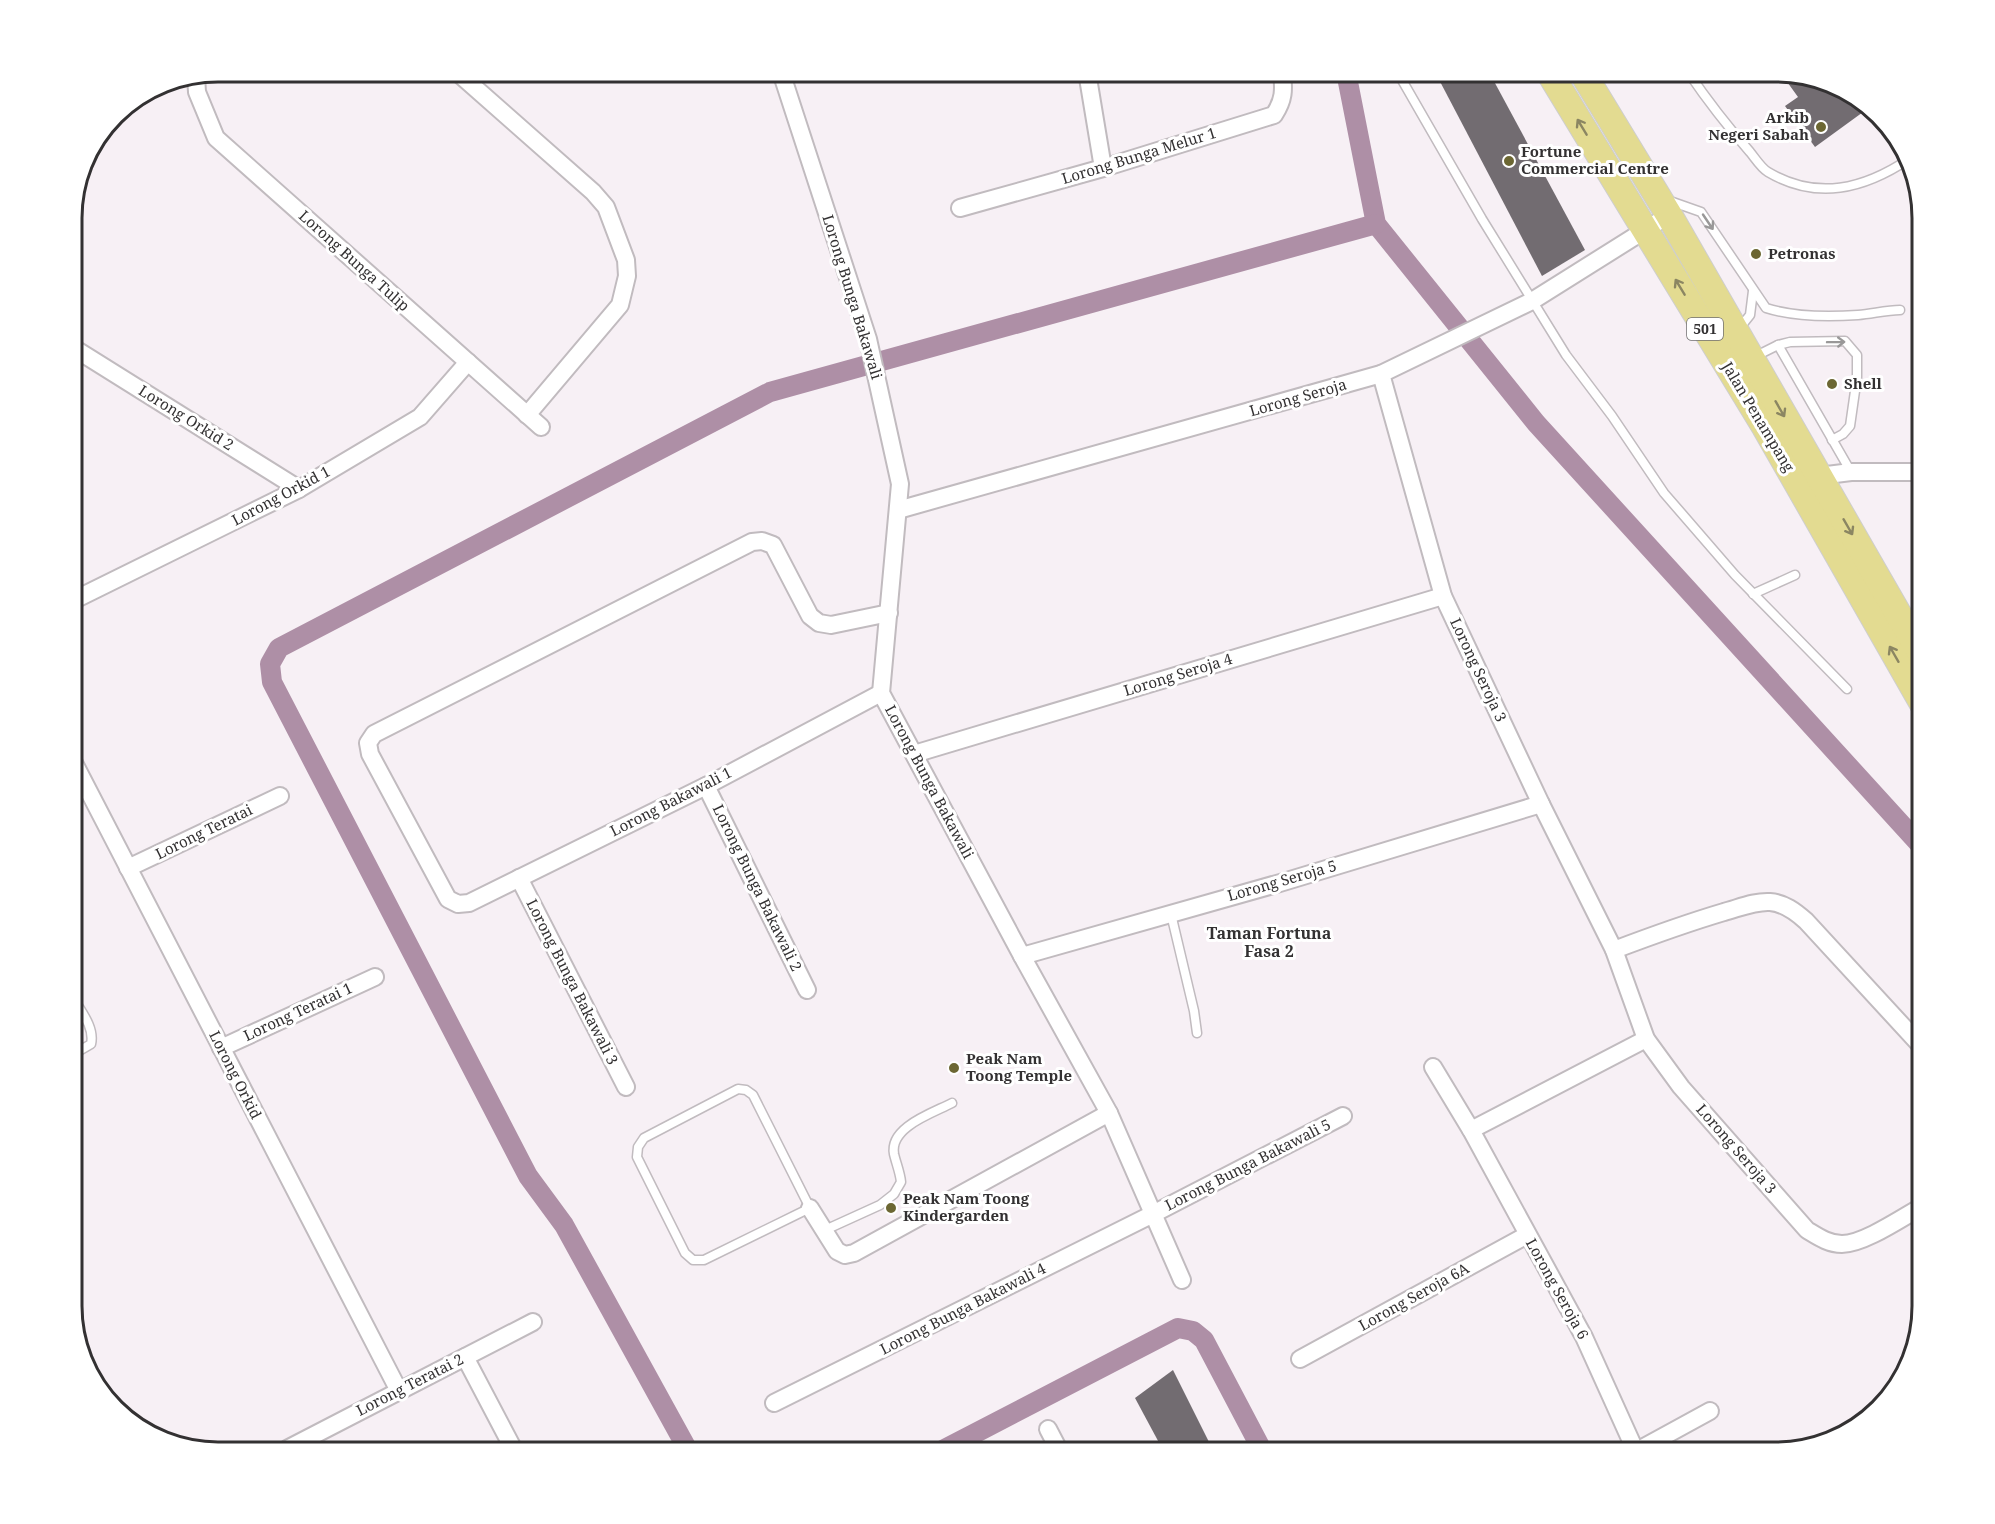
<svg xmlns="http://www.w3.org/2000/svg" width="1995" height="1524" viewBox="0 0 1995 1524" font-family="'Noto Serif',serif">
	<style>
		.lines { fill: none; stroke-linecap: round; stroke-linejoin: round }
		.canal { stroke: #ae8fa6; stroke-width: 20 }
		.building { fill: #726c71 }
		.service-casing { stroke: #c1bbbf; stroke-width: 11 }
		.minor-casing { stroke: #c1bbbf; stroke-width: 20 }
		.primary-casing { stroke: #cecece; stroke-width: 28 }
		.service { stroke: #fff; stroke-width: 8 }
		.minor { stroke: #fff; stroke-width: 16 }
		.primary { stroke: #e3db91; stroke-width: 26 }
		.oneway { stroke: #8b8662 }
		.oneway2 { stroke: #999898 }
		.poi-dot { fill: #6c6733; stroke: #fff; stroke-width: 2 }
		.labels { text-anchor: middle; stroke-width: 6; stroke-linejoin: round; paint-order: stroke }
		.shield { fill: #fff; stroke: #706f70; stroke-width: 1.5 }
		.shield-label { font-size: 14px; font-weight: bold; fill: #333132 }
		.poi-label { font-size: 15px; font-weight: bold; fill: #333132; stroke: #fff; text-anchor: start }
		.street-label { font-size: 15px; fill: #333132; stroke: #fff }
		.neighbourhood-label { font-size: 16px; font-weight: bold; fill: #333132; stroke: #fff }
		.rim { fill: none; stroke: #333132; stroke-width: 3 }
	</style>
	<rect width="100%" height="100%" fill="#f7f0f5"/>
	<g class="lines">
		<g class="canal">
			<polyline points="1346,72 1376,224 1536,423 1923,848"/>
			<polyline points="689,1452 564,1225 528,1176 272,682 270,664 279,648 770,392 1376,224"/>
			<polyline points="939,1452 1178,1328 1193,1331 1204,1340 1263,1452"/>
		</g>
	</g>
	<g class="building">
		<polygon points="1435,72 1489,72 1585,250 1542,276"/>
		<polygon points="1780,72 1824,80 1866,102 1870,107 1815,147 1785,106 1798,97"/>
		<polygon points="1173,1370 1214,1452 1164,1452 1135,1398"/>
	</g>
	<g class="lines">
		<defs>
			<g id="service">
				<polyline points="1399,72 1402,80 1482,219 1566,355 1612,416 1664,493 1735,575 1847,689"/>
				<path d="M1688,72C1707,100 1728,127 1750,152C1755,158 1761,168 1768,172C1817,201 1864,189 1909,159"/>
				<path d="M1667,200L1701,212L1766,308C1794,317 1829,317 1858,315C1872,314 1886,310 1900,310"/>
				<polyline points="1738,330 1750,315 1753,291"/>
				<polyline points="1778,345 1851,472"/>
				<polyline points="1754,357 1778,345 1790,342 1845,341 1857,355 1857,377 1850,426 1843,434 1832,440"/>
				<polyline points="1753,594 1795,575"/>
				<polyline points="1171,914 1194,1011 1197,1033"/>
				<path d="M72,1055L91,1044C95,1027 80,1010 72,996"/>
				<polygon points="738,1089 746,1090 753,1095 810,1208 704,1260 693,1260 685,1253 637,1157 638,1147 644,1138"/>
				<path d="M825,1230L880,1205L894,1194L901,1182C900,1172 896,1163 894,1154C889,1127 933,1113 952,1103"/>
				<polyline points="1035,1452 1055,1441"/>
			</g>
			<g id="minor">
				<polyline points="457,72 593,192 606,207 626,260 627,276 620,305 527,415"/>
				<polyline points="781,72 868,339 900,484 881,693 1022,956 1109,1113 1182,1280"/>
				<polyline points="1087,72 1103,168"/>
				<polyline points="196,76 197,92 216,138 541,427"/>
				<path d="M960,208L1103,168L1274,115C1284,100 1284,90 1282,72"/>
				<polyline points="72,347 299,489"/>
				<path d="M1381,374L1443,596L1541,804L1614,950L1646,1039L1681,1087L1807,1230C1817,1236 1828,1244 1842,1244C1864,1244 1903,1217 1923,1206"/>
				<polyline points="1819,476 1851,472 1923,472"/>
				<polyline points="898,510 1381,374 1532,301 1669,215"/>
				<polyline points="72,601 299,489 420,417 468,362"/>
				<polyline points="881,693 706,786 469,903 458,904 448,899 370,754 368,743 374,734 752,542 762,541 773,545 810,616 819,623 831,625 889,613"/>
				<polyline points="914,754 1443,596"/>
				<polyline points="72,759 399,1391"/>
				<polyline points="706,786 807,990"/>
				<polyline points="128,868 280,796"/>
				<polyline points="519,878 626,1087"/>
				<path d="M1614,950C1651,936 1687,923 1724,912C1739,908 1755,901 1770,902C1784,903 1795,911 1806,921L1923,1048"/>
				<polyline points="1022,956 1280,883 1541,804"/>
				<polyline points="221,1048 375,977"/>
				<polyline points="1433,1067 1471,1130 1584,1337 1636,1452"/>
				<polyline points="1471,1130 1646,1039"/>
				<polyline points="810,1208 837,1251 845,1255 854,1253 1109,1113"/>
				<polyline points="465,1357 515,1452"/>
				<polyline points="1300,1359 1527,1235"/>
				<polyline points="774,1403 1153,1214 1343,1116"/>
				<polyline points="1048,1429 1060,1452"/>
				<polyline points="287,1449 533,1322"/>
				<polyline points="1635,1452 1710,1411"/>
			</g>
			<g id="primary">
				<polyline points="1549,72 1765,427 1923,704"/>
				<polyline points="1582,72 1669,215 1923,657"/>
			</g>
		</defs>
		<use href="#service" class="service-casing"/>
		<use href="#minor" class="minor-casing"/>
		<use href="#primary" class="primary-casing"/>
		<use href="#service" class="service"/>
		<use href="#minor" class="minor"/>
		<use href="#primary" class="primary"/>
	</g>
	<defs><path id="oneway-shaft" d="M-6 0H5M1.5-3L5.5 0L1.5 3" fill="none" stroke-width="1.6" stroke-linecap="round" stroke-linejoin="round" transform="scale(1.5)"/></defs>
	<g class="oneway">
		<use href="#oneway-shaft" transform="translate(1582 127) rotate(-121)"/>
		<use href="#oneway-shaft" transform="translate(1680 287) rotate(-121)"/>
		<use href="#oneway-shaft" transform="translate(1780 409) rotate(60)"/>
		<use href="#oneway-shaft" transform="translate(1848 527) rotate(60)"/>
		<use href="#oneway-shaft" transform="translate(1894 654) rotate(-120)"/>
	</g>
	<g class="oneway2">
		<use href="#oneway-shaft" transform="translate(1708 222) rotate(56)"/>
		<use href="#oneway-shaft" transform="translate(1836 342) rotate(-1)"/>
	</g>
	<g class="poi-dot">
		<circle cx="1821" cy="127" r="6"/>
		<circle cx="1509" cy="161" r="6"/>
		<circle cx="1756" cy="254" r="6"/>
		<circle cx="1832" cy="384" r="6"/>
		<circle cx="954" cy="1068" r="6"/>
		<circle cx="891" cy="1208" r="6"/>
	</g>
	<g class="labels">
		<rect class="shield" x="1687" y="318" width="36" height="22" rx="4.5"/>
		<g class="shield-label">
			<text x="1705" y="334">501</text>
		</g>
		<g class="poi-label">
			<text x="1809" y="123" text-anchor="end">Arkib<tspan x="1809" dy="17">Negeri Sabah</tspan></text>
			<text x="1521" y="157">Fortune<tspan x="1521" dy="17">Commercial Centre</tspan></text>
			<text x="1768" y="259">Petronas</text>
			<text x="1844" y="389">Shell</text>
			<text x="966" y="1064">Peak Nam<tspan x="966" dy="17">Toong Temple</tspan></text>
			<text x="903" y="1204">Peak Nam Toong<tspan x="903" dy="17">Kindergarden</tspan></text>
		</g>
		<g class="street-label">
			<text transform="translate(1139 156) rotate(-17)" y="5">Lorong Bunga Melur 1</text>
			<text transform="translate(354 261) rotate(42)" y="5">Lorong Bunga Tulip</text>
			<text transform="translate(852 297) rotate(73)" y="5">Lorong Bunga Bakawali</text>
			<text transform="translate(1298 398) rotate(-16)" y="5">Lorong Seroja</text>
			<text transform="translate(1758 417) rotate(59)" y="5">Jalan Penampang</text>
			<text transform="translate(186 418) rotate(32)" y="5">Lorong Orkid 2</text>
			<text transform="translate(281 496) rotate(-28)" y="5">Lorong Orkid 1</text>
			<text transform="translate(1478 670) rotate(65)" y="5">Lorong Seroja 3</text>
			<text transform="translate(1178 675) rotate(-17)" y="5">Lorong Seroja 4</text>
			<text transform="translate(929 782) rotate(62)" y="5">Lorong Bunga Bakawali</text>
			<text transform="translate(671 802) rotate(-27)" y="5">Lorong Bakawali 1</text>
			<text transform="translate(204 832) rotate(-26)" y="5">Lorong Teratai</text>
			<text transform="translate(1282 881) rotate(-16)" y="5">Lorong Seroja 5</text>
			<text transform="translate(757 888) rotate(64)" y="5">Lorong Bunga Bakawali 2</text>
			<text transform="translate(572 982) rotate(63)" y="5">Lorong Bunga Bakawali 3</text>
			<text transform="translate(298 1012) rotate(-25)" y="5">Lorong Teratai 1</text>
			<text transform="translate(235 1075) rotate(63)" y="5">Lorong Orkid</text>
			<text transform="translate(1736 1149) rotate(49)" y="5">Lorong Seroja 3</text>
			<text transform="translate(1248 1165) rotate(-27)" y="5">Lorong Bunga Bakawali 5</text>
			<text transform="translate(1557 1289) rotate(61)" y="5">Lorong Seroja 6</text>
			<text transform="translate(1414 1297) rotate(-29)" y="5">Lorong Seroja 6A</text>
			<text transform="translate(963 1309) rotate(-27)" y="5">Lorong Bunga Bakawali 4</text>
			<text transform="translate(410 1385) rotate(-27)" y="5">Lorong Teratai 2</text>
		</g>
		<g class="neighbourhood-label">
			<text x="1269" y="939">Taman Fortuna<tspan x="1269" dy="18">Fasa 2</tspan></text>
		</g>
	</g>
	<path d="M0 0H1995V1524H0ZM218 82H1776A136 136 0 0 1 1912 218V1306A136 136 0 0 1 1776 1442H218A136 136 0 0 1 82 1306V218A136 136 0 0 1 218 82Z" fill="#fff" fill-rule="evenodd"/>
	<path class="rim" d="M218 82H1776A136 136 0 0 1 1912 218V1306A136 136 0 0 1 1776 1442H218A136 136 0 0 1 82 1306V218A136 136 0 0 1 218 82Z"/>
</svg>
